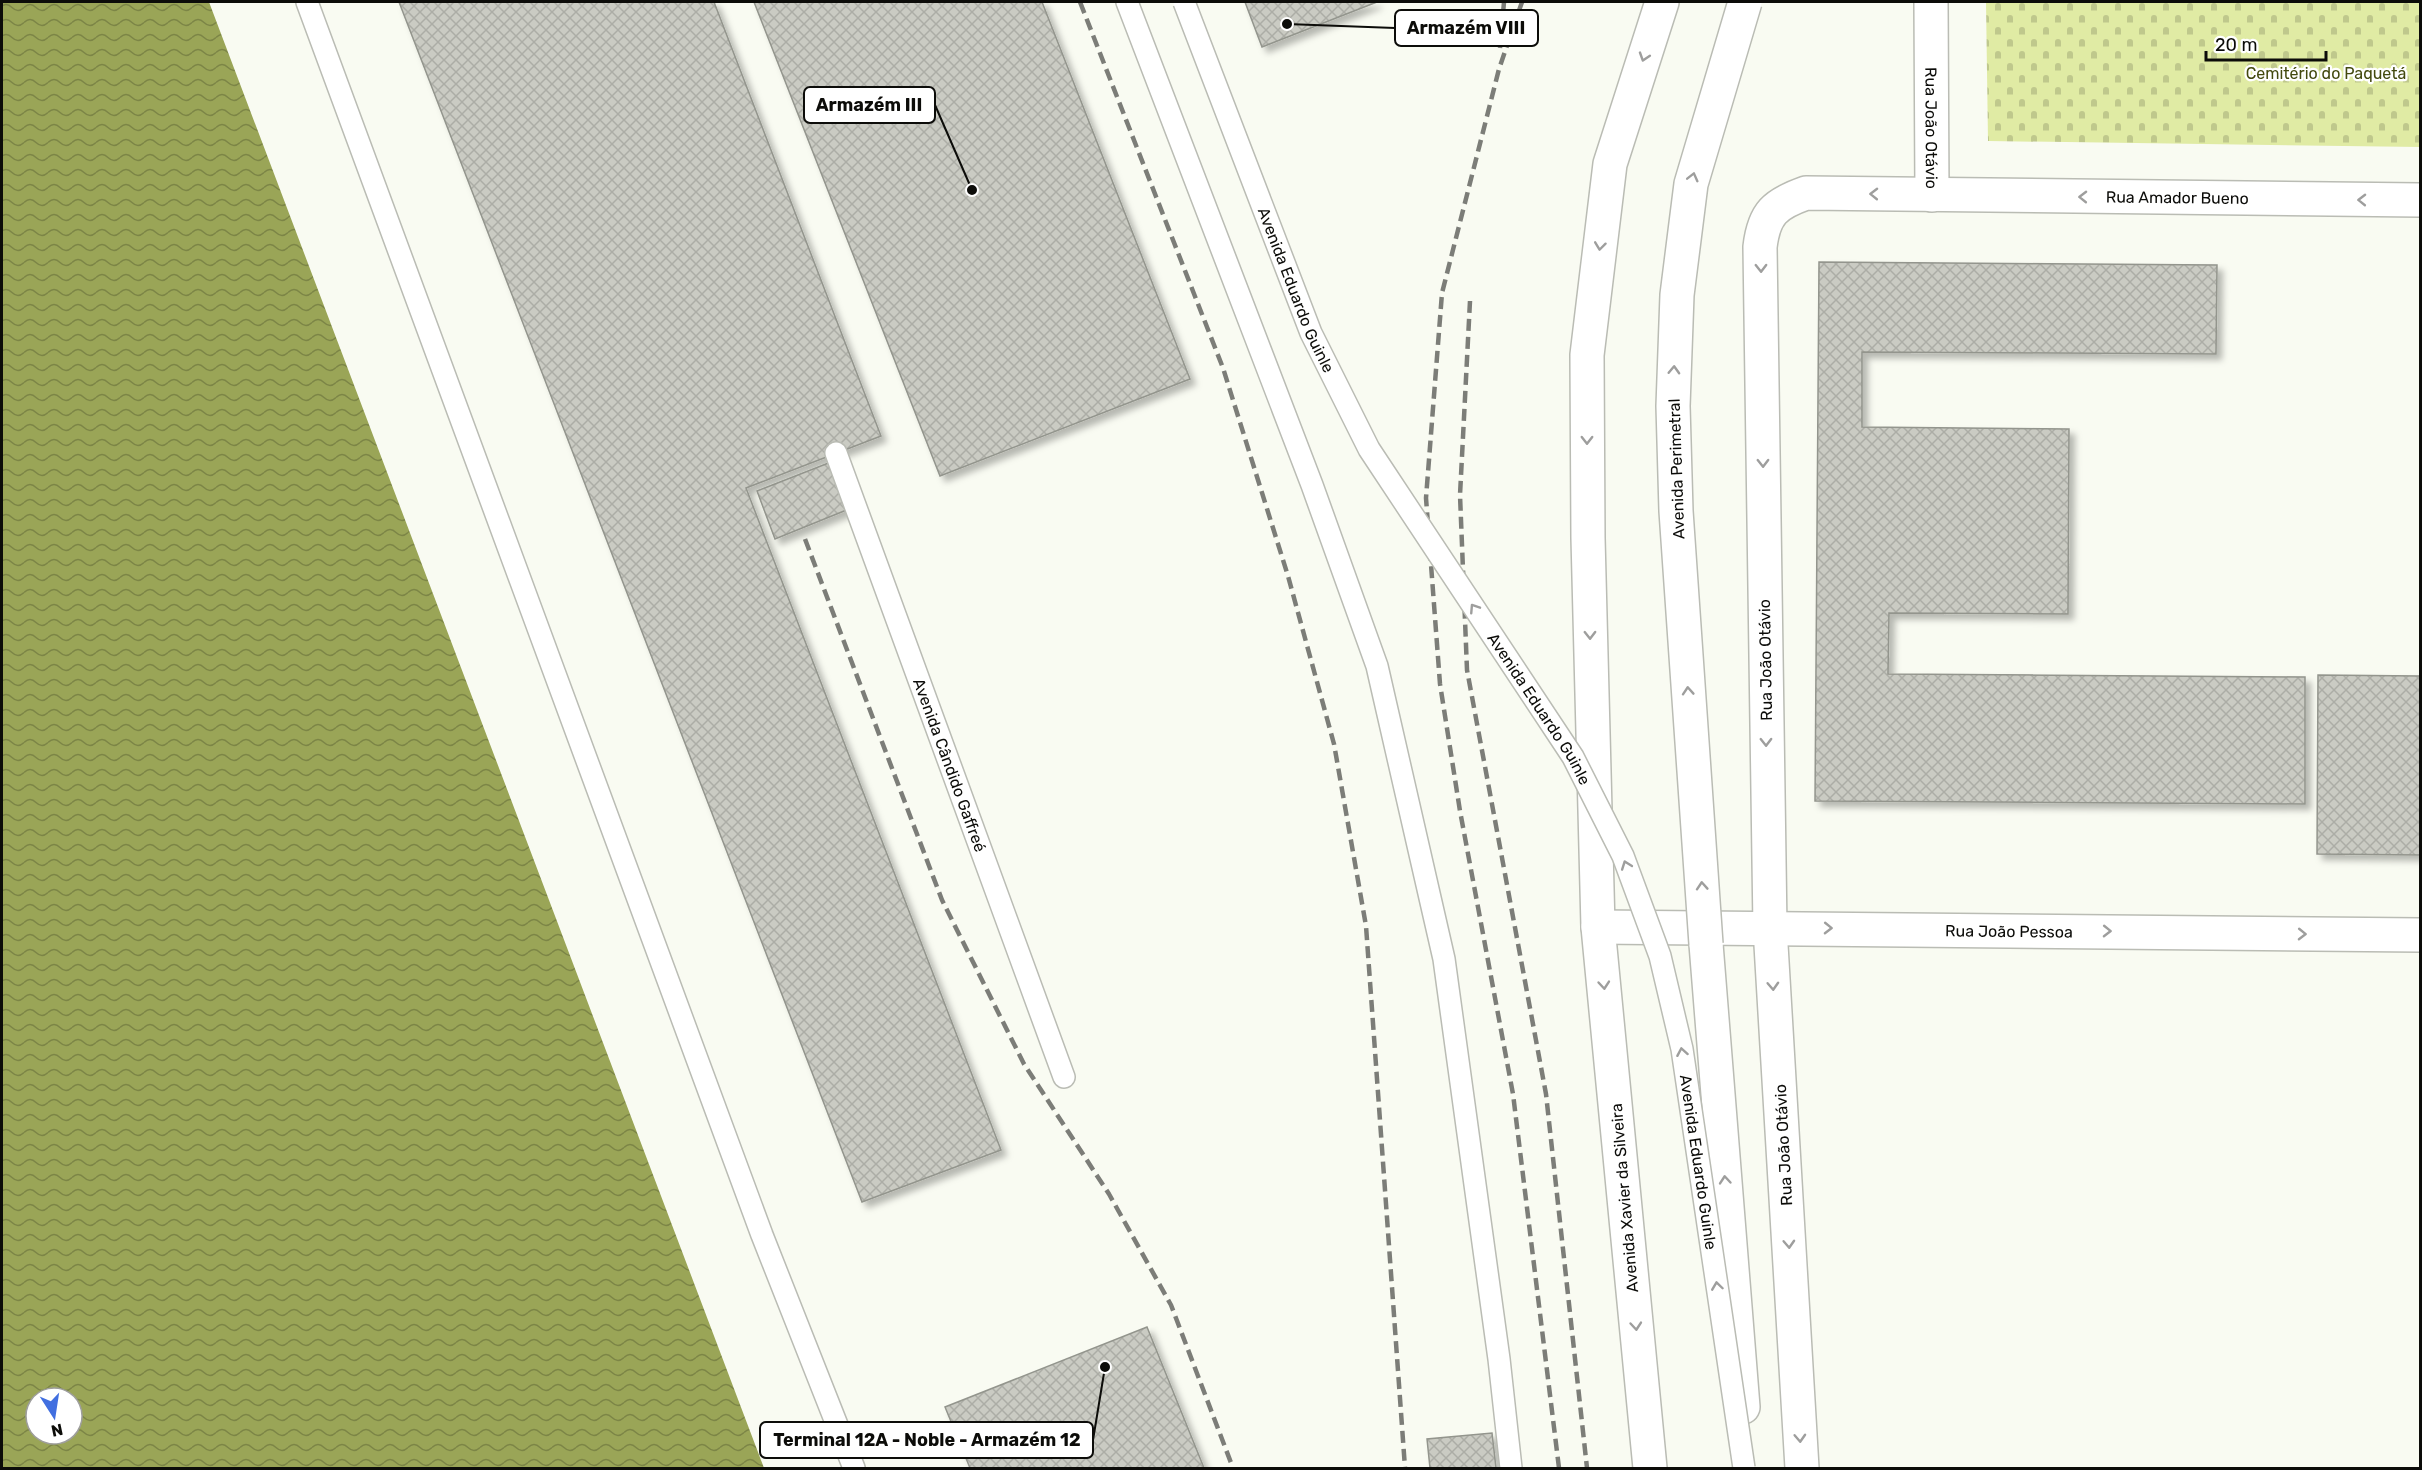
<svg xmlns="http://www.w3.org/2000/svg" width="2422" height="1470" viewBox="0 0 2422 1470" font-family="Rubik,sans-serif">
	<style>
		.cemetery { fill: url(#cemetery-stones) }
		.water { fill: url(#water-waves); fill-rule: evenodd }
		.building { fill: url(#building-cross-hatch); stroke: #93958d; stroke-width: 1.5; filter: url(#shadow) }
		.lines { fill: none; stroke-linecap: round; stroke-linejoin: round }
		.lane-casing { stroke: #babcb4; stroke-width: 24 }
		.street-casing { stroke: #babcb4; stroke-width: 36 }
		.secondary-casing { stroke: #babcb4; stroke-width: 36 }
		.primary-casing { stroke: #babcb4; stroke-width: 36 }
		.lane { stroke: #fff; stroke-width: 21 }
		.street { stroke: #fff; stroke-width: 33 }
		.secondary { stroke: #fff; stroke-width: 33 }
		.primary { stroke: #fff; stroke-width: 33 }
		.rail { stroke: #7c7d78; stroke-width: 4.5; stroke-dasharray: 12 6; stroke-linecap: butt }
		.lane-bridge-casing { stroke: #babcb4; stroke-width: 24; stroke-linecap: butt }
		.primary-bridge-casing { stroke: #babcb4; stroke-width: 36; stroke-linecap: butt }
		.lane-bridge { stroke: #fff; stroke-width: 21 }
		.primary-bridge { stroke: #fff; stroke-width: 33 }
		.oneway { stroke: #9e9e9d }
		.labels { text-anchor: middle; stroke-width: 4.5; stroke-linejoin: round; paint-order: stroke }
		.park-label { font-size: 16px; fill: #43490e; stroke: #fff }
		.street-label { font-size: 16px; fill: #0c0c09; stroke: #fff }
		.leader { fill: none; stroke: #0c0c09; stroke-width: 2 }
		.callout-dot { fill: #0c0c09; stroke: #fff; stroke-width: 2 }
		.callout { fill: #fff; stroke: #0c0c09; stroke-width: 2 }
		.callout-label { font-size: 18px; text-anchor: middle; font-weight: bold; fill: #0c0c09 }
	</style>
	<defs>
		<pattern id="cemetery-stones" width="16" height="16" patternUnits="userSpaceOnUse" patternTransform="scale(1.5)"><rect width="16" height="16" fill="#e0eba4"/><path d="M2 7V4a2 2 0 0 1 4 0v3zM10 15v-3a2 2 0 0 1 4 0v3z" fill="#bfc88c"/></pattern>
		<pattern id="water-waves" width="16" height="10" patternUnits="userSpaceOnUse" patternTransform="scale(1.5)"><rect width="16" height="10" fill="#9aa557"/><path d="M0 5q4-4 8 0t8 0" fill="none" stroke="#7c8546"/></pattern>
		<pattern id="building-cross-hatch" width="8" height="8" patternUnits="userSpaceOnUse" patternTransform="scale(1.5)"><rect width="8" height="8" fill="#cacbc3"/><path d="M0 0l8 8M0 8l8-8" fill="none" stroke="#acada6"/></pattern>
		<filter id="shadow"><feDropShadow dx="5.5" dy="5.5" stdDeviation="3" flood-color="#0004"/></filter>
	</defs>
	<rect width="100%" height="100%" fill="#f9fbf2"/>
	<polygon class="cemetery" points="1986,2 2420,2 2420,147 1988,141"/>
	<path class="water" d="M2,2H209L764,1468H2ZM36,1398H72V1434H36Z"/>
	<g class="building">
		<polygon points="399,2 714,2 881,436 746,488 1001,1150 862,1202"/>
		<polygon points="754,2 1042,2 1190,379 940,476"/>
		<polygon points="1245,2 1377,2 1262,47"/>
		<polygon points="1819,262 2217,265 2216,354 1862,352 1862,427 2069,429 2068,614 1889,613 1888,674 2305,677 2305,804 1815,801"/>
		<polygon points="831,462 849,509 775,539 757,491"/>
		<polygon points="2318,675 2420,676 2420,855 2317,854"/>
		<polygon points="1147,1327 1204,1468 970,1468 945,1407"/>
		<polygon points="1492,1433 1496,1468 1430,1468 1427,1439"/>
	</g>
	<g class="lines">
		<defs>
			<g id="lane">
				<polyline points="307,2 762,1235 854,1468"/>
				<polyline points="1127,2 1312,485 1377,666 1444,959 1499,1359 1511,1468"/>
				<path id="s1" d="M836,453L1064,1077"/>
			</g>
			<g id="street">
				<path id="s2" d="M1931,2L1932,195"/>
			</g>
			<g id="secondary">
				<path id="s3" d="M1598,927L2420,935"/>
				<path id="s4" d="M1802,1468L1770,928L1760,247C1764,213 1775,204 1806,193L2420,200"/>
			</g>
			<g id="primary">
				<polyline points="1706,944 1743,1407"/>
				<polyline points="1650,1468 1598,927 1588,538 1587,355 1610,164 1662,2"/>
			</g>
		</defs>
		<use href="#lane" class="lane-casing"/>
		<use href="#street" class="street-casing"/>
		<use href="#secondary" class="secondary-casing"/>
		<use href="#primary" class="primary-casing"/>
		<use href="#lane" class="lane"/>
		<use href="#street" class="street"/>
		<use href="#secondary" class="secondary"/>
		<use href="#primary" class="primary"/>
		<g class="rail">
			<polyline points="1080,2 1223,368 1288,576 1334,744 1366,926 1405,1468"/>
			<polyline points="1522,2 1499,69 1442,293 1426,498 1440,684 1460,811 1513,1094 1559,1468"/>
			<polyline points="1500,48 1504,2"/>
			<polyline points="1470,301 1460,495 1467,670 1546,1094 1587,1468"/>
			<polyline points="805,539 942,900 1024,1064 1109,1194 1171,1305 1233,1468"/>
		</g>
		<defs>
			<g id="lane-bridge">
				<path id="s5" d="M1184,2L1311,333L1369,449L1573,757L1623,856L1660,956L1682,1049L1744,1468"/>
			</g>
			<polyline id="primary-bridge" points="1706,944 1676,511 1673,406 1677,295 1691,184 1745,2"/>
		</defs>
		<use href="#lane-bridge" class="lane-bridge-casing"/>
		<use href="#primary-bridge" class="primary-bridge-casing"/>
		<use href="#lane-bridge" class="lane-bridge"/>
		<use href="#primary-bridge" class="primary-bridge"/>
	</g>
	<defs><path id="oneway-chevron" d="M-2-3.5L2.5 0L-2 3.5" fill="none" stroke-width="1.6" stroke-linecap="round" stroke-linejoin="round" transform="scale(1.5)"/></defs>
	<g class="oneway">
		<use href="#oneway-chevron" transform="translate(1644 57) rotate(108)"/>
		<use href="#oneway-chevron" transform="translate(1693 177) rotate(-76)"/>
		<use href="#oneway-chevron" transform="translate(1874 194) rotate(-179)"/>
		<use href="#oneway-chevron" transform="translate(2083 197) rotate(-179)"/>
		<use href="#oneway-chevron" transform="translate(2362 200) rotate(-179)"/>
		<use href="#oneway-chevron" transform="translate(1600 246) rotate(97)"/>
		<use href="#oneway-chevron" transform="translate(1761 268) rotate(89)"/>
		<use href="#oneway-chevron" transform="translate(1674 370) rotate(-88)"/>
		<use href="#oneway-chevron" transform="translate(1587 440) rotate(90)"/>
		<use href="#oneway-chevron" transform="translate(1763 463) rotate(89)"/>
		<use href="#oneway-chevron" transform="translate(1474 608) rotate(-123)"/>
		<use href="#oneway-chevron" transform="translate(1590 635) rotate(89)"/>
		<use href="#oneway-chevron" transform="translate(1688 691) rotate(-94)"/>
		<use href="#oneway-chevron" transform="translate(1766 742) rotate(89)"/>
		<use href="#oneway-chevron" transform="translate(1626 865) rotate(-110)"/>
		<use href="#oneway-chevron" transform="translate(1702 886) rotate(-94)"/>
		<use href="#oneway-chevron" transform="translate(1828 928) rotate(1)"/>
		<use href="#oneway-chevron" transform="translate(2107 931) rotate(1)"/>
		<use href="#oneway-chevron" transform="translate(2302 934) rotate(1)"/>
		<use href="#oneway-chevron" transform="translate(1604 985) rotate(85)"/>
		<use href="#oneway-chevron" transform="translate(1773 986) rotate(87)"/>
		<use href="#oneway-chevron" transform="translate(1682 1052) rotate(-100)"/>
		<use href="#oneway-chevron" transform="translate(1725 1180) rotate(-95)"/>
		<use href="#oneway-chevron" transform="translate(1789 1244) rotate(87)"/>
		<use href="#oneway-chevron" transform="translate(1717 1286) rotate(-98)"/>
		<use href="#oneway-chevron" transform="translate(1636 1326) rotate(85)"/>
		<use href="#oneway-chevron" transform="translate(1800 1438) rotate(87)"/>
	</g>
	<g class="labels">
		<g class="park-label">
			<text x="2326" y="79">Cemitério do Paquetá</text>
		</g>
		<g class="street-label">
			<text dy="6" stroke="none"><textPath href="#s2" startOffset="126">Rua João Otávio</textPath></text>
			<text dy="6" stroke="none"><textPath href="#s4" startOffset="1670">Rua Amador Bueno</textPath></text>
			<text dy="6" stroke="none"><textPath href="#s5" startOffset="309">Avenida Eduardo Guinle</textPath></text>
			<text transform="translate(1676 469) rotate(-92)" y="6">Avenida Perimetral</text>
			<text transform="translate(1765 660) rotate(-91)" y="6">Rua João Otávio</text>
			<text dy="6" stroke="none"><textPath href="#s5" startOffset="795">Avenida Eduardo Guinle</textPath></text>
			<text dy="6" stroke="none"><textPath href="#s1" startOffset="332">Avenida Cândido Gaffreé</textPath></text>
			<text dy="6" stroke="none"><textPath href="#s3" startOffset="411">Rua João Pessoa</textPath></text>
			<text transform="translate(1783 1145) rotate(-93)" y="6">Rua João Otávio</text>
			<text dy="6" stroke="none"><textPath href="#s5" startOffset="1281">Avenida Eduardo Guinle</textPath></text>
			<text transform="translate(1624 1198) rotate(-95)" y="6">Avenida Xavier da Silveira</text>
		</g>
	</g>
	<path class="leader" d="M1287 24L1395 28M972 190L935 105M1105 1367L1093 1440"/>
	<g class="callout-dot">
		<circle cx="1287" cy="24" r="6"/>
		<circle cx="972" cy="190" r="6"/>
		<circle cx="1105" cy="1367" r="6"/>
	</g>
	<g class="callout">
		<rect x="1395" y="10" width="143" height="36" rx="6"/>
		<rect x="804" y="87" width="131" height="36" rx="6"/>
		<rect x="760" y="1422" width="333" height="36" rx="6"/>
	</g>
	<g class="callout-label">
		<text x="1466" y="34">Armazém VIII</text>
		<text x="869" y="111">Armazém III</text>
		<text x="927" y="1446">Terminal 12A - Noble - Armazém 12</text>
	</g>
	<rect width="2422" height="1470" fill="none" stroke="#0c0c09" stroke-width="6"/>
	<g transform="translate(54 1416) rotate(168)"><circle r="28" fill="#ffffff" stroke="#9e9e9d" stroke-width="1.5"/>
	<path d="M0-4.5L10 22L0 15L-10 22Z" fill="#416fe0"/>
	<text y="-9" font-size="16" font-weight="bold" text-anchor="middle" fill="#0c0c09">N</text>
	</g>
	<path d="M2206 51v9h120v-9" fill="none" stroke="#0c0c09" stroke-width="3"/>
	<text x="2215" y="51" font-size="18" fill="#0c0c09" stroke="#ffffff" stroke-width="4.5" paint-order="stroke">20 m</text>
</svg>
